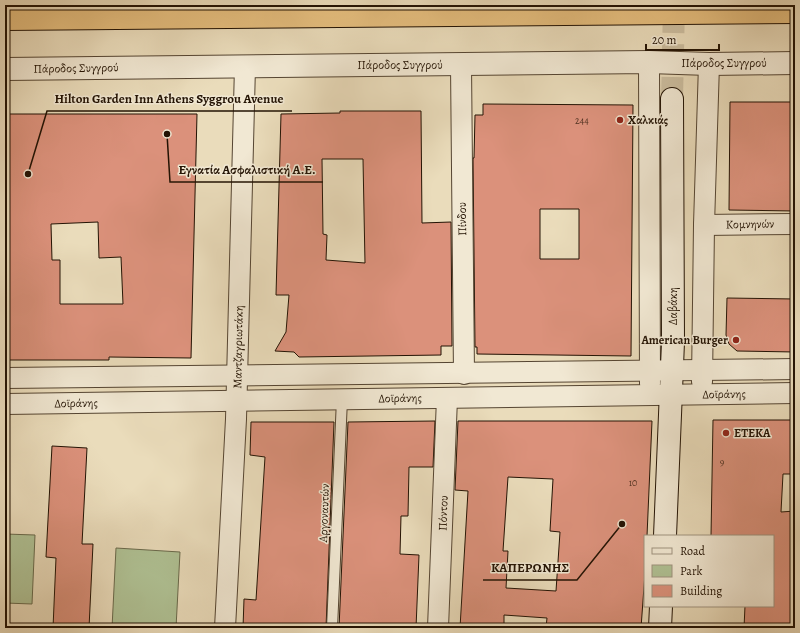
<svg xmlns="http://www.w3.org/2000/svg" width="800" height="633" viewBox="0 0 800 633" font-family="Alegreya,serif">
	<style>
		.green { fill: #b0c295; stroke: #6a6a4c }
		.building { fill: #db917b; stroke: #231304; fill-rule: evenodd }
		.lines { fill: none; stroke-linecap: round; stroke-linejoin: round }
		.secondary-tunnel { stroke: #ccbea0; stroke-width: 22; stroke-dasharray: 22 11; stroke-linecap: butt }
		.service-casing { stroke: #554532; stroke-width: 12 }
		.minor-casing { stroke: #554532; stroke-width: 22 }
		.tertiary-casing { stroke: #554532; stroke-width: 24 }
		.secondary-casing { stroke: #231304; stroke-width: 24 }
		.trunk-casing { stroke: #231304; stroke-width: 24 }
		.service { stroke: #f1e8d3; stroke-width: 10 }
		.minor { stroke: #f1e8d3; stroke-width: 20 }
		.tertiary { stroke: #f1e8d3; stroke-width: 22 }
		.secondary { stroke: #f1e8d3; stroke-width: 22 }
		.trunk { stroke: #e5be7e; stroke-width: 22 }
		.poi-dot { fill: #8f2418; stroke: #f1e8d3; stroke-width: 1.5 }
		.labels { text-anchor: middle; stroke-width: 3; stroke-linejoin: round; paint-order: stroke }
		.number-label { font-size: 10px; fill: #513222 }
		.street-label { font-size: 12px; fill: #231304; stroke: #f1e8d3 }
		.poi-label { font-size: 12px; font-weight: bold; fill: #231304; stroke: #f1e8d3; text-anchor: start }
		.leader { fill: none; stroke: #231304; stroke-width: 1.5 }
		.callout-dot { fill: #231304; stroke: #f1e8d3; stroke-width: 1.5 }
		.callout-label { font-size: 13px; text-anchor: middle; font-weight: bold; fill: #231304; stroke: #f1e8d3; stroke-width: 3; stroke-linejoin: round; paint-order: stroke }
	</style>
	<rect width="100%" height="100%" fill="#eadcbb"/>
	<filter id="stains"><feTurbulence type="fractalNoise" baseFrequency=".005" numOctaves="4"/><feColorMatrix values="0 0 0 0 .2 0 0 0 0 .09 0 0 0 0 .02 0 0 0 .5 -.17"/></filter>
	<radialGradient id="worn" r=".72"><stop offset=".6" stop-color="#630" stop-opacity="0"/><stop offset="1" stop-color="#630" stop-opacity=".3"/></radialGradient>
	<g class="green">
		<polygon points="5,534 35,535 32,604 5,603"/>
		<polygon points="116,548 180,552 176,628 112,628"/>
	</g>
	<g class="building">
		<polygon points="730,102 795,102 795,211 729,210"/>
		<path d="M483,104L633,105L631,356L477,354V347H475L473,158H474L475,115H483ZM540,209H579V259H540Z"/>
		<path d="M340,111H421L422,223L451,222L452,346H441V355L299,357L294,352L275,351L286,332L289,295H276L281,114L340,113ZM322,159H363L365,263L326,260L327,235L323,234Z"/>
		<path d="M5,114H197L191,358L109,357V360H5ZM98,222L99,258L121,257L123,304H60V260H52L51,224Z"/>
		<polygon points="727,298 795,299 795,352 737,351 729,344 726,335"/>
		<polygon points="713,420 795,420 795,474 783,474 781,512 795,511 795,628 744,628 745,606 773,606 773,536 711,536"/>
		<polygon points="435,421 433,467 409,467 408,516 401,516 400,554 419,555 416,628 339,628 348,422"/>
		<path d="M458,421H652L647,536H645V573L641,628H546L547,618L504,615V628H460L468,491L455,490ZM508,477L553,479L550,531L560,532L556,591L506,588L508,551H503Z"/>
		<polygon points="251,422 334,422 326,628 243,628 244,599 256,600 265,457 250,455"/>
		<polygon points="52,446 87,448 82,544 93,544 89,628 53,628 56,558 46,557"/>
	</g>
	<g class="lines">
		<polyline class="secondary-tunnel" points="672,99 674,5"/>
		<defs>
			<polyline id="service" points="332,628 342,399"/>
			<g id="minor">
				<polyline points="649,62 650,384"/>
				<polyline points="461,65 464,374"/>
				<polyline points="704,225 795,224"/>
				<polyline points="5,378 795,369"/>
				<polyline points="702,382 704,225 709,64"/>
				<polyline points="5,404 795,393"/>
				<polyline points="225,628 236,419 245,66"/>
				<polyline points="438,628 447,398"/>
			</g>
			<polyline id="tertiary" points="5,69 649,62 709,64 795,63"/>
			<g id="secondary">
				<polyline points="665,536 673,342 672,99"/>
				<polyline points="660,628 661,606"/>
			</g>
			<polyline id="trunk" points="5,19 795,12"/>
		</defs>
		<use href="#service" class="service-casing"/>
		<use href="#minor" class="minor-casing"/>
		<use href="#tertiary" class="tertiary-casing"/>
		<use href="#secondary" class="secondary-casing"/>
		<use href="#trunk" class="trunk-casing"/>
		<use href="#service" class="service"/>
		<use href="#minor" class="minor"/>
		<use href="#tertiary" class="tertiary"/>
		<use href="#secondary" class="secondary"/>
		<use href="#trunk" class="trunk"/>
	</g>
	<g class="poi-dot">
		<circle cx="620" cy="120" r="4"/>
		<circle cx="736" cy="340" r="4"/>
		<circle cx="726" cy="433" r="4"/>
	</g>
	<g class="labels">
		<g class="number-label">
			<text x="582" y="124">244</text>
			<text x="722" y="465">9</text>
			<text x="633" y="486">10</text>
		</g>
		<g class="street-label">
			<text x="724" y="67">Πάροδος Συγγρού</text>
			<text x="400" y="69">Πάροδος Συγγρού</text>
			<text transform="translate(76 68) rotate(-1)" y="4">Πάροδος Συγγρού</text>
			<text transform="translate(462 219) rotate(-91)" y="4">Πίνδου</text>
			<text transform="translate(750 224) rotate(-1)" y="4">Κομνηνών</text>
			<text transform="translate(673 306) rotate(-90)" y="4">Δαβάκη</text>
			<text transform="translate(238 347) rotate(-89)" y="4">Μαντζαγριωτάκη</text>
			<text transform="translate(724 394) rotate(-1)" y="4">Δοϊράνης</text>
			<text transform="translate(400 398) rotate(-1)" y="4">Δοϊράνης</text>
			<text transform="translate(76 403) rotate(-1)" y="4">Δοϊράνης</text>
			<text transform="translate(324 513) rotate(-88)" y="4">Αργοναυτών</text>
			<text transform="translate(443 513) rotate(-88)" y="4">Πόντου</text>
		</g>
		<g class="poi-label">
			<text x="628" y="124">Χαλκιάς</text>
			<text x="728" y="344" text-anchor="end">American Burger</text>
			<text x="734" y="437">ΕΤΕΚΑ</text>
		</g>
	</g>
	<path class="leader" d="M28 174L47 111H292M167 134L170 182H323M622 524L577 580H483"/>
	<g class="callout-dot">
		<circle cx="28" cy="174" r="4"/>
		<circle cx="167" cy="134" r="4"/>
		<circle cx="622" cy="524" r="4"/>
	</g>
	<g class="callout-label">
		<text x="169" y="103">Hilton Garden Inn Athens Syggrou Avenue</text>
		<text x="247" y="174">Εγνατία Ασφαλιστική Α.Ε.</text>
		<text x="530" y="572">ΚΑΠΕΡΩΝΗΣ</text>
	</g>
	<rect width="800" height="633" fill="none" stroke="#eadcbb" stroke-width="20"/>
	<rect x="6" y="6" width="788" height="621" fill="none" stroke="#231304" stroke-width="2"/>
	<rect x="10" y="10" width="780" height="613" fill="none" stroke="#231304"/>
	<rect x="644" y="535" width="130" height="72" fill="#f1e8d3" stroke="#9f9380"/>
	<rect x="652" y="548" width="20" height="6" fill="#f1e8d3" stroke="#9f9380"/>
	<text x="680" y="555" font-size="12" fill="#231304">Road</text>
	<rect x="652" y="565" width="20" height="12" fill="#b0c295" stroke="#9f9380"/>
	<text x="680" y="575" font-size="12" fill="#231304">Park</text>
	<rect x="652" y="585" width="20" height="12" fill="#db917b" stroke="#9f9380"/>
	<text x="680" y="595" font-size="12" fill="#231304">Building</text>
	<path d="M646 44v6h73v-6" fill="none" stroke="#231304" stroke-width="2"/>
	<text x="652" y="44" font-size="12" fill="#231304" stroke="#f1e8d3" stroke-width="3" paint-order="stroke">20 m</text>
	<rect width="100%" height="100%" filter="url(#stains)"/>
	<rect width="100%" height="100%" fill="url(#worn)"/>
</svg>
